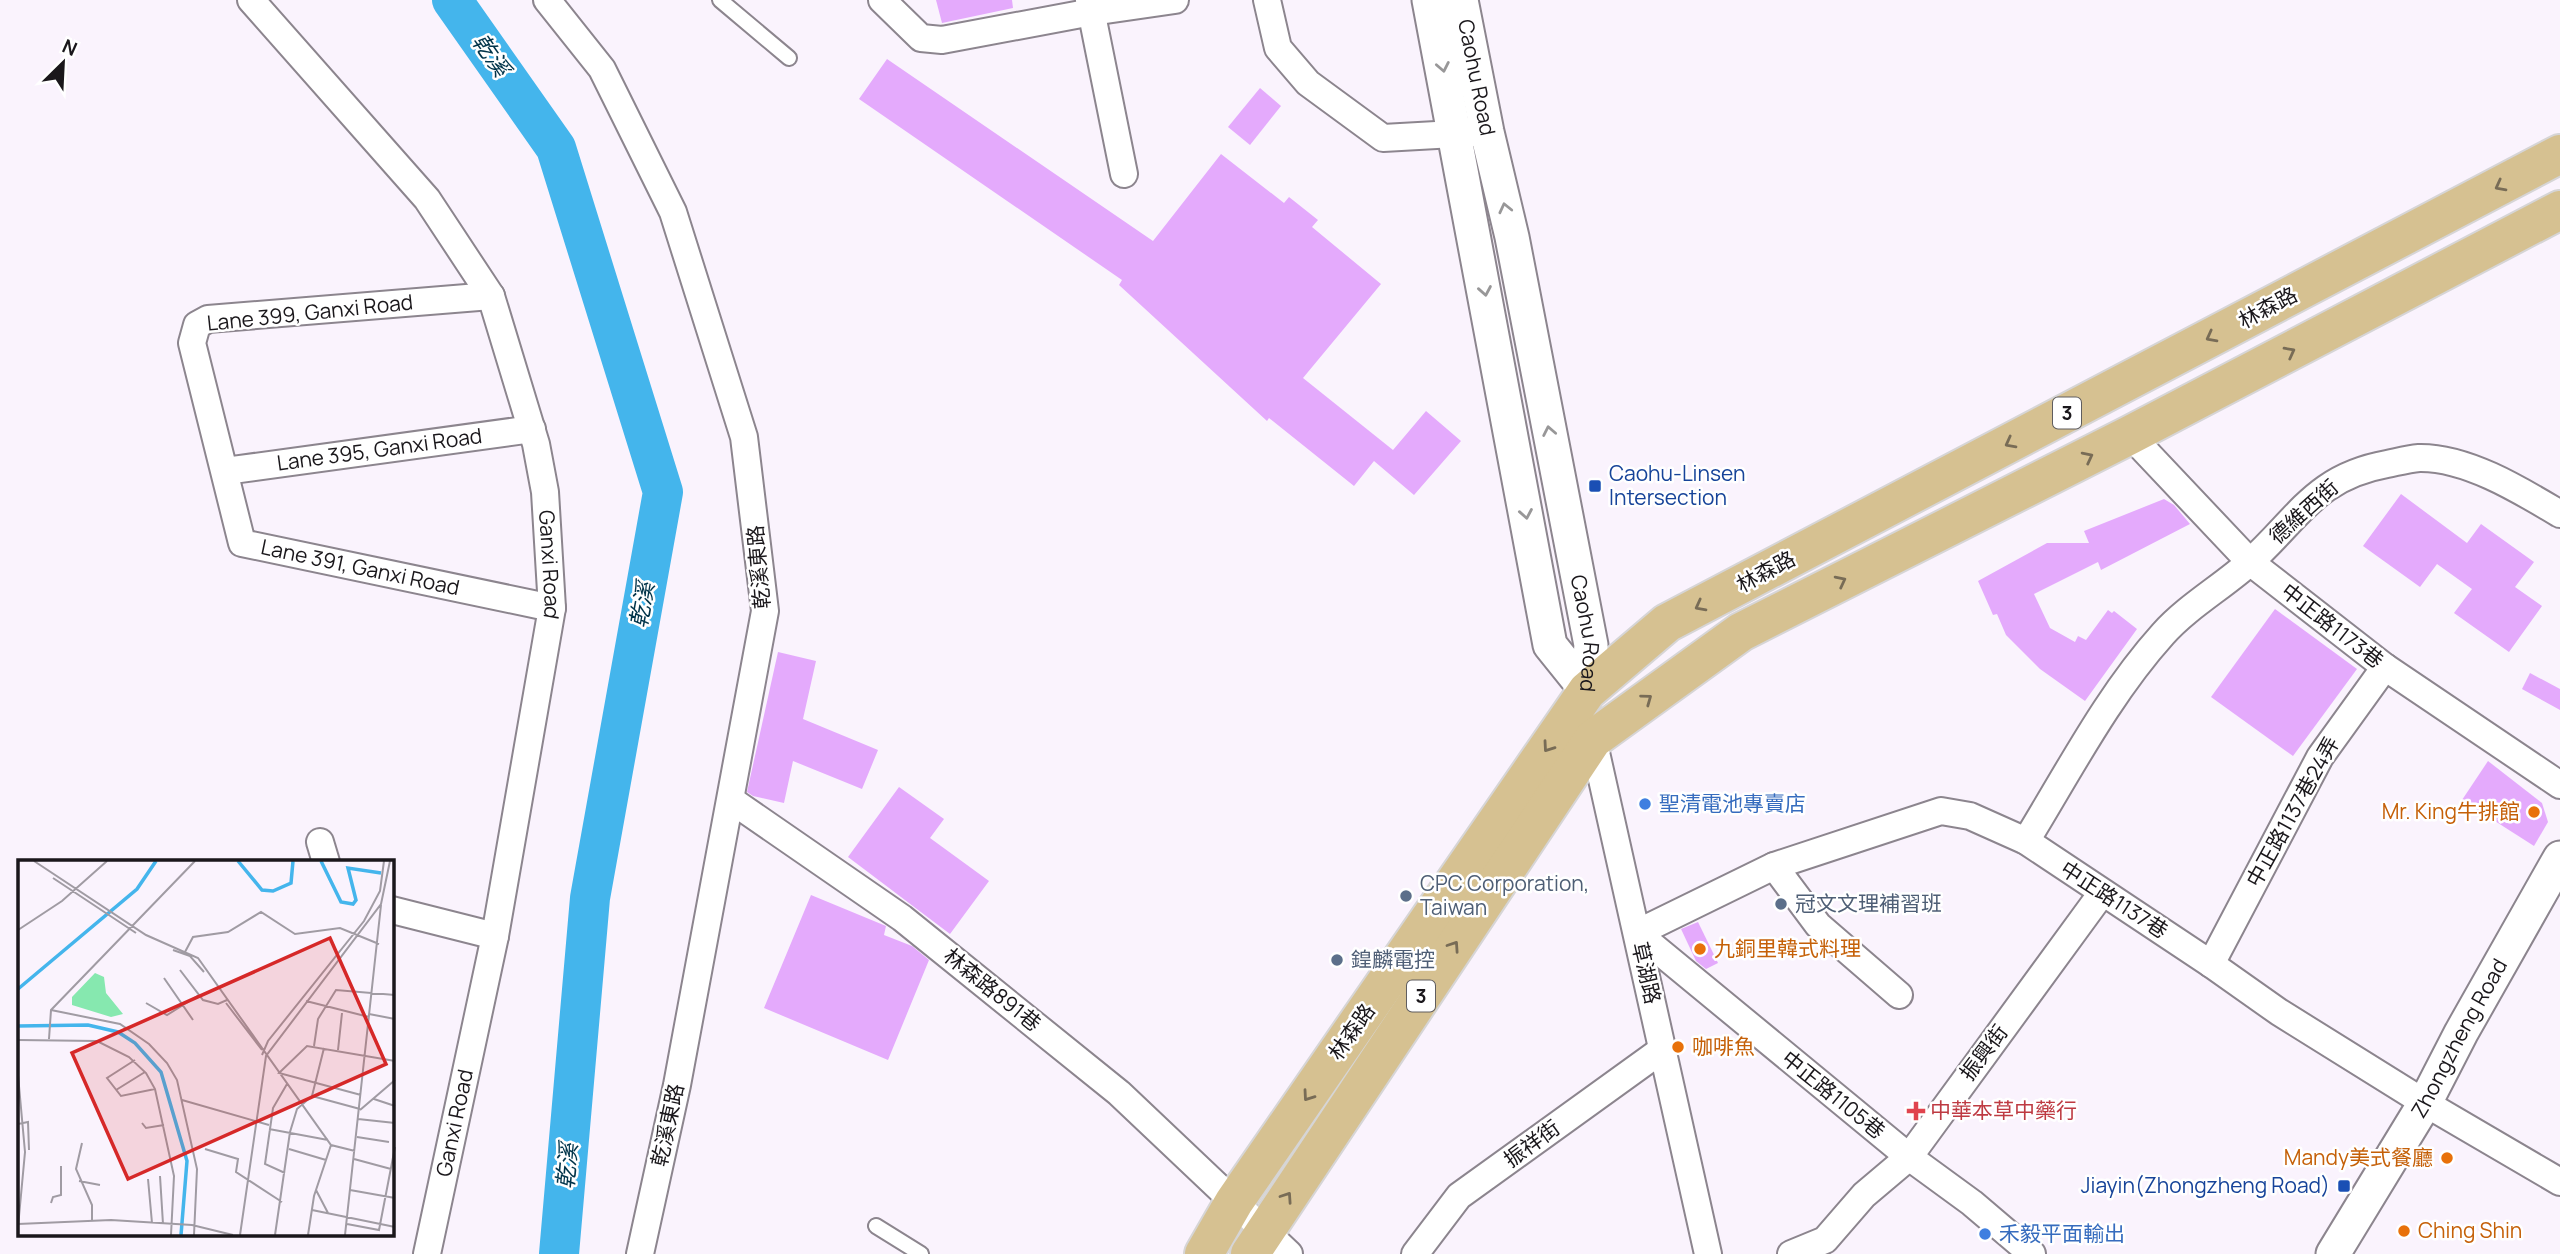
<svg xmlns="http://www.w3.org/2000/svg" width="2560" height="1254" viewBox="0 0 2560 1254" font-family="Manrope,'Noto Sans TC',sans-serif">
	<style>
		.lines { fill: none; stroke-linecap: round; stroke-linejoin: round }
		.river { stroke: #44b5ec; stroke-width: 40 }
		.building { fill: #e4aafc }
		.service-casing { stroke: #8c858e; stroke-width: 18 }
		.minor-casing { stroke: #8c858e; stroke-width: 30 }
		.tertiary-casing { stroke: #8c858e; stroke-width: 37 }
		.primary-casing { stroke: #d6d5d6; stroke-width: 42 }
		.service { stroke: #fff; stroke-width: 14 }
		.minor { stroke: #fff; stroke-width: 26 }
		.tertiary { stroke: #fff; stroke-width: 33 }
		.primary { stroke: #d6c191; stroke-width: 38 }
		.oneway { stroke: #989798 }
		.oneway2 { stroke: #786c56 }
		.transit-dot { fill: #1a4fb4; stroke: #fff; stroke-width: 2.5 }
		.shop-dot { fill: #3f7fe0; stroke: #fff; stroke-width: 2.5 }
		.food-dot { fill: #e8710a; stroke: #fff; stroke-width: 2.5 }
		.service-dot { fill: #5c6f8a; stroke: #fff; stroke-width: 2.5 }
		.health-dot { fill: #e0444e; stroke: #fff; stroke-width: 2.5 }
		.labels { text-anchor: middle; stroke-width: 5; stroke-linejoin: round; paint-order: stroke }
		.shield { fill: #fff; stroke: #5f5d5f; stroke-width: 2 }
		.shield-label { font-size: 19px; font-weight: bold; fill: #1a171b }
		.street-label { font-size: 21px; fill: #1a171b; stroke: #fff }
		.transit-label { font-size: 21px; fill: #164399; stroke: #fff; text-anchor: start }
		.shop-label { font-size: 21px; fill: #366cbe; stroke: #fff; text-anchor: start }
		.food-label { font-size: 21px; fill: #c56008; stroke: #fff; text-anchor: start }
		.service-label { font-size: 21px; fill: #4e5e75; stroke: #fff; text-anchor: start }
		.health-label { font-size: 21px; fill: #be3a42; stroke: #fff; text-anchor: start }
		.water-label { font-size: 23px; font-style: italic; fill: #01344a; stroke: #fff }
		.inset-river { fill: none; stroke: #44b5ec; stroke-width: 3.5 }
		.inset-road { fill: none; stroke: #a09ba3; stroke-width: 2 }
		.view { fill: #d62828; fill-opacity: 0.15; stroke: #d62828; stroke-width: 3.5 }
		.inset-edge { fill: none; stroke: #1a171b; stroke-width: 3.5 }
	</style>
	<rect width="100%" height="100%" fill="#faf3fd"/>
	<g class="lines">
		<polyline class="river" points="452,0 556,148 663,492 590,898 559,1254"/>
	</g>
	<g class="building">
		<polygon points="936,0 1012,0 1013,8 942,23"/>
		<polygon points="887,59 1153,241 1221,154 1284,203 1289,197 1318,220 1312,227 1381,284 1303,378 1393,450 1426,411 1461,441 1414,495 1374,461 1354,486 1269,418 1267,421 1119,285 1122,280 859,99"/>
		<polygon points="1260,88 1281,106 1250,145 1228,127"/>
		<polygon points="2401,494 2467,543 2481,524 2534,562 2515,587 2542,606 2509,652 2454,613 2472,589 2437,564 2420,587 2363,546"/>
		<polygon points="2164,499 2174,505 2190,524 2101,570 2098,562 2034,594 2050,628 2075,642 2078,636 2086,640 2108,610 2112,613 2114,611 2137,629 2085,701 2040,669 2006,635 1997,614 1993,615 1978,581 2047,543 2089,543 2084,531"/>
		<polygon points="2275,609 2357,669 2293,756 2211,697"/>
		<polygon points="778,652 816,661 803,719 878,750 862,789 793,761 784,803 753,796 747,792"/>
		<polygon points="2530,673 2560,689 2560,710 2522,689"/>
		<polygon points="2488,761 2542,803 2548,822 2534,846 2462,800"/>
		<polygon points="899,787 944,819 930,838 989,881 950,934 848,857"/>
		<polygon points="811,895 886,926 884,935 912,946 929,960 888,1060 764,1008"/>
		<polygon points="1698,922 1718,963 1706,969 1696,961 1681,929"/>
	</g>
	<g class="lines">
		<defs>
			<g id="service">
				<polyline points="720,0 789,58"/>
				<polyline points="876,1226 921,1254"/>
			</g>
			<g id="minor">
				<path id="s1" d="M251,0L427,199L491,296L536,444L545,492L552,608L495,936L427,1254"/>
				<polyline points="547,0 602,69 673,212 744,437 765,611 677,1085 640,1254"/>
				<polyline points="882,0 921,38 942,40 1092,12 1175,0"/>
				<polyline points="1089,0 1124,174"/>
				<polyline points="1267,0 1278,48 1308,83 1383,138 1472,133"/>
				<path id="s2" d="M491,296L208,319L197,325L192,343L242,543L552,608"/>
				<polyline points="2130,435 2250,562 2385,667 2560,785"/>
				<path id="s3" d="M225,471L532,429"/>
				<polyline points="1591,730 1708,1254"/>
				<polyline points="731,800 902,918 1119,1093 1289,1254"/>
				<path d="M2026,841C2069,771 2108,695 2163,634C2187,607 2222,587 2249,563C2299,518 2315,477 2387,464C2397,462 2408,459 2419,458C2466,457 2520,490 2560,514"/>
				<polyline points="320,842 326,862"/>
				<polyline points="1774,866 1818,925 1899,995"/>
				<polyline points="392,910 495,936"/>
				<polyline points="2211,964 2320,757 2385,667"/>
				<polyline points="1415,1254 1459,1196 1663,1049"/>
				<polyline points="1791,1254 1825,1240 1864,1195 1909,1157 2102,893"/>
				<polyline points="2032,1254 1972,1203 1909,1157 1637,933 1774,866 1941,811 1970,816 2026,841 2211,964 2279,1012 2425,1103 2560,1182"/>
			</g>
			<g id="tertiary">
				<polyline points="1429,0 1550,645 1587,691"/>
				<path id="s4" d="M1461,0L1487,132L1512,237L1591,645L1587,691"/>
				<path id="s5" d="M2333,1254L2425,1103L2461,1033L2560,858"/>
			</g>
			<g id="primary">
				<polyline points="1204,1254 1234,1202 1587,691 1667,623 2560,154"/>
				<polyline points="1250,1254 1593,739 1741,632 2130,435 2560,210"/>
			</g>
		</defs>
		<use href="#service" class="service-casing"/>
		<use href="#minor" class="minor-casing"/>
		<use href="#tertiary" class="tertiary-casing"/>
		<use href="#primary" class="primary-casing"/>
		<use href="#service" class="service"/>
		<use href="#minor" class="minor"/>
		<use href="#tertiary" class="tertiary"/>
		<use href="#primary" class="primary"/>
	</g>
	<defs><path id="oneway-chevron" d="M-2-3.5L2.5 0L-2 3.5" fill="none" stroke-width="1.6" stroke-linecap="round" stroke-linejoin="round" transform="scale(1.75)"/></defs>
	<g class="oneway">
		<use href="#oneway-chevron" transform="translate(1443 67) rotate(79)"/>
		<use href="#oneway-chevron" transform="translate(1505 208) rotate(-103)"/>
		<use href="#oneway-chevron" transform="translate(1485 291) rotate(80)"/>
		<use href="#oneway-chevron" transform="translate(1549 431) rotate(-101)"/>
		<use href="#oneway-chevron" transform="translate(1526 514) rotate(80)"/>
	</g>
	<g class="oneway2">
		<use href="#oneway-chevron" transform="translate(2500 186) rotate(152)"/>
		<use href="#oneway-chevron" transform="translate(2211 337) rotate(152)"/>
		<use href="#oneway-chevron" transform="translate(2290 352) rotate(-28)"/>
		<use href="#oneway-chevron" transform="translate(2010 443) rotate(152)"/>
		<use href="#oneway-chevron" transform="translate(2088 457) rotate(-27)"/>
		<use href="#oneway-chevron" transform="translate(1841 581) rotate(-27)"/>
		<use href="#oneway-chevron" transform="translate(1700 606) rotate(152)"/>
		<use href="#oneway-chevron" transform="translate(1647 699) rotate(-36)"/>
		<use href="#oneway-chevron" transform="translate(1548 747) rotate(125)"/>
		<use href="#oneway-chevron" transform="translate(1454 946) rotate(-56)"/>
		<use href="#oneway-chevron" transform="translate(1308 1096) rotate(125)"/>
		<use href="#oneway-chevron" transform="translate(1287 1197) rotate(-56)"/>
	</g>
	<g class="transit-dot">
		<rect x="1588" y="479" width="14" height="14" rx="3.5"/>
		<rect x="2337" y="1179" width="14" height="14" rx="3.5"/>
	</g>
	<g class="shop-dot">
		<circle cx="1645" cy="804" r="7"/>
		<circle cx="1985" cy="1234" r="7"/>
	</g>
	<g class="food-dot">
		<circle cx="2534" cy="812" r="7"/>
		<circle cx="1700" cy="949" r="7"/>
		<circle cx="1678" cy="1047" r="7"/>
		<circle cx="2447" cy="1158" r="7"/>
		<circle cx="2404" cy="1231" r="7"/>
	</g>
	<g class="service-dot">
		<circle cx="1406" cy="896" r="7"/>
		<circle cx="1781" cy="904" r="7"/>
		<circle cx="1337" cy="960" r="7"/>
	</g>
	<path class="health-dot" d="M1912.5 1100.5h7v7h7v7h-7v7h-7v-7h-7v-7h7z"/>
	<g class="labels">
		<g class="shield">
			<rect x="2053" y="397.5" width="28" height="31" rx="5"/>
			<rect x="1407" y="980.5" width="28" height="31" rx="5"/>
		</g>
		<g class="shield-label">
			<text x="2067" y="420">3</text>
			<text x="1421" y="1003">3</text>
		</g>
		<g class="street-label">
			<text dy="7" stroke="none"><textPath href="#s4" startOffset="79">Caohu Road</textPath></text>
			<text transform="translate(2268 308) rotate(-28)" y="7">林森路</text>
			<text transform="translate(310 313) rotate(-6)" y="7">Lane 399, Ganxi Road</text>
			<text dy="7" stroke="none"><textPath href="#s3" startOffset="156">Lane 395, Ganxi Road</textPath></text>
			<text transform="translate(2304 512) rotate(-42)" y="7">德維西街</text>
			<text dy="7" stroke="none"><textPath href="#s1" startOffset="658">Ganxi Road</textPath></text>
			<text transform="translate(759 567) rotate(-95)" y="7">乾溪東路</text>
			<text dy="7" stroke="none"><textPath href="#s2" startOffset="642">Lane 391, Ganxi Road</textPath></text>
			<text transform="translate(1766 572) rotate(-28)" y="7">林森路</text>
			<text dy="7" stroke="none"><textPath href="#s4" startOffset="646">Caohu Road</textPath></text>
			<text transform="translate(2332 626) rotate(38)" y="7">中正路1173巷</text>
			<text transform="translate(2293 812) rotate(-61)" y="7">中正路1137巷24弄</text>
			<text transform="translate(2114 900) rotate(33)" y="7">中正路1137巷</text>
			<text transform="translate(1646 973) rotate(77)" y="7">草湖路</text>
			<text transform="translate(992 990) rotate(39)" y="7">林森路891巷</text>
			<text transform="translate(1352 1032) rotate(-55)" y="7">林森路</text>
			<text dy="7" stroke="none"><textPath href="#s5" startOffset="250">Zhongzheng Road</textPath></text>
			<text transform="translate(1984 1053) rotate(-53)" y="7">振興街</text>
			<text transform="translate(1833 1095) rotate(39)" y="7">中正路1105巷</text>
			<text transform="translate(455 1123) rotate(-78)" y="7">Ganxi Road</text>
			<text transform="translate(668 1125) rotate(-78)" y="7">乾溪東路</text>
			<text transform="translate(1532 1144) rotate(-36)" y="7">振祥街</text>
		</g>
		<g class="transit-label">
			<text x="1609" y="481">Caohu-Linsen<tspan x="1609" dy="24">Intersection</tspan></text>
			<text x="2330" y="1193" text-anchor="end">Jiayin(Zhongzheng Road)</text>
		</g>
		<g class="shop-label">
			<text x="1659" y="811">聖清電池專賣店</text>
			<text x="1999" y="1241">禾毅平面輸出</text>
		</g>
		<g class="food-label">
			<text x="2520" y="819" text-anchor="end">Mr. King牛排館</text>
			<text x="1714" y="956">九銅里韓式料理</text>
			<text x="1692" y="1054">咖啡魚</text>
			<text x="2433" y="1165" text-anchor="end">Mandy美式餐廳</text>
			<text x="2418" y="1238">Ching Shin</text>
		</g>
		<g class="service-label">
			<text x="1420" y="891">CPC Corporation,<tspan x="1420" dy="24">Taiwan</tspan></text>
			<text x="1795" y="911">冠文文理補習班</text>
			<text x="1351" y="967">鍠麟電控</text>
		</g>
		<g class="health-label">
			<text x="1930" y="1118">中華本草中藥行</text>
		</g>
		<g class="water-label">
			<text transform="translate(491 55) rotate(55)" y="8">乾溪</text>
			<text transform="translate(642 605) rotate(-80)" y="8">乾溪</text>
			<text transform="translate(567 1166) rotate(-85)" y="8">乾溪</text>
		</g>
	</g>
	<g transform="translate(18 860)">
		<rect width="376" height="376" fill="#faf3fd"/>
		<path d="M77,113L86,117L88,133L105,154L93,157L54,145V137Z" fill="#86e8af"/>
		<path class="inset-river" d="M220,1L244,30L255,31L273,23L275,1M303,1L323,42L335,44L338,40L330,8L363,13M0,129L119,29L138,1M0,166L70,165L100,172L117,183L143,212L169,301L163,375"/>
		<path class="inset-road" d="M16,1L128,75L180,98L313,285L337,291M35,18L118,73M0,70L44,41L89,1M155,90L172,96L186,112M167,92L175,77L210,72L243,52L277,74L322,68L361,84M162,110L185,140L200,144L209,140M146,118L175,160M288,141L351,157M128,143L149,155L181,135M208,143L244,190M33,150L102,164L131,184L149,203L159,220L179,309L176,375M351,154L377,159M31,179L33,150L177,1M0,180L79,181L111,197L128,213L137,229L156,316L153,375M296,186L300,159L318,130L377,135M320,190L324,153M244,195L250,181L346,61L362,31L366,1M117,200L89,218L103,236L137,229M0,215L7,292L0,367M98,230L127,212M343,235L261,213L289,186L377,201M294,236L342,249M356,239L377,246M164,240L251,265M342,250L377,220M340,259L377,263M124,263L128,268L146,265M0,264L10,262L11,290M251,269L310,280M339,277L371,282M64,283L58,309L74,345V360M187,289L220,299L218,312L264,342M271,289L308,300M336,299L373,309M267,313L247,304L255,248L269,224M142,316L145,364M130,319L134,363M61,321L82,325M298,330L310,353M332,330L377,338M33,343L35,337L43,335V306M294,350L377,367M0,364L93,360L174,365L215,375M329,364L361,370L377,287M222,375L248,196L363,44L372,1M257,375L272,272L279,249L294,236L306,188M290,375L296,336L313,285M327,375L363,45"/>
		<path class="view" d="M312,78L368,204L110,319L54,193Z"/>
		<rect width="376" height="376" class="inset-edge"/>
	</g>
	<g transform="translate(63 63) rotate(24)" stroke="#ffffff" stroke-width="5" paint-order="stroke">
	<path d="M0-5L12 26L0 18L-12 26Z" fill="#1a171b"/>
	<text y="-10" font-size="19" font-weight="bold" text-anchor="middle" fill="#1a171b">N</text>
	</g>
</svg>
